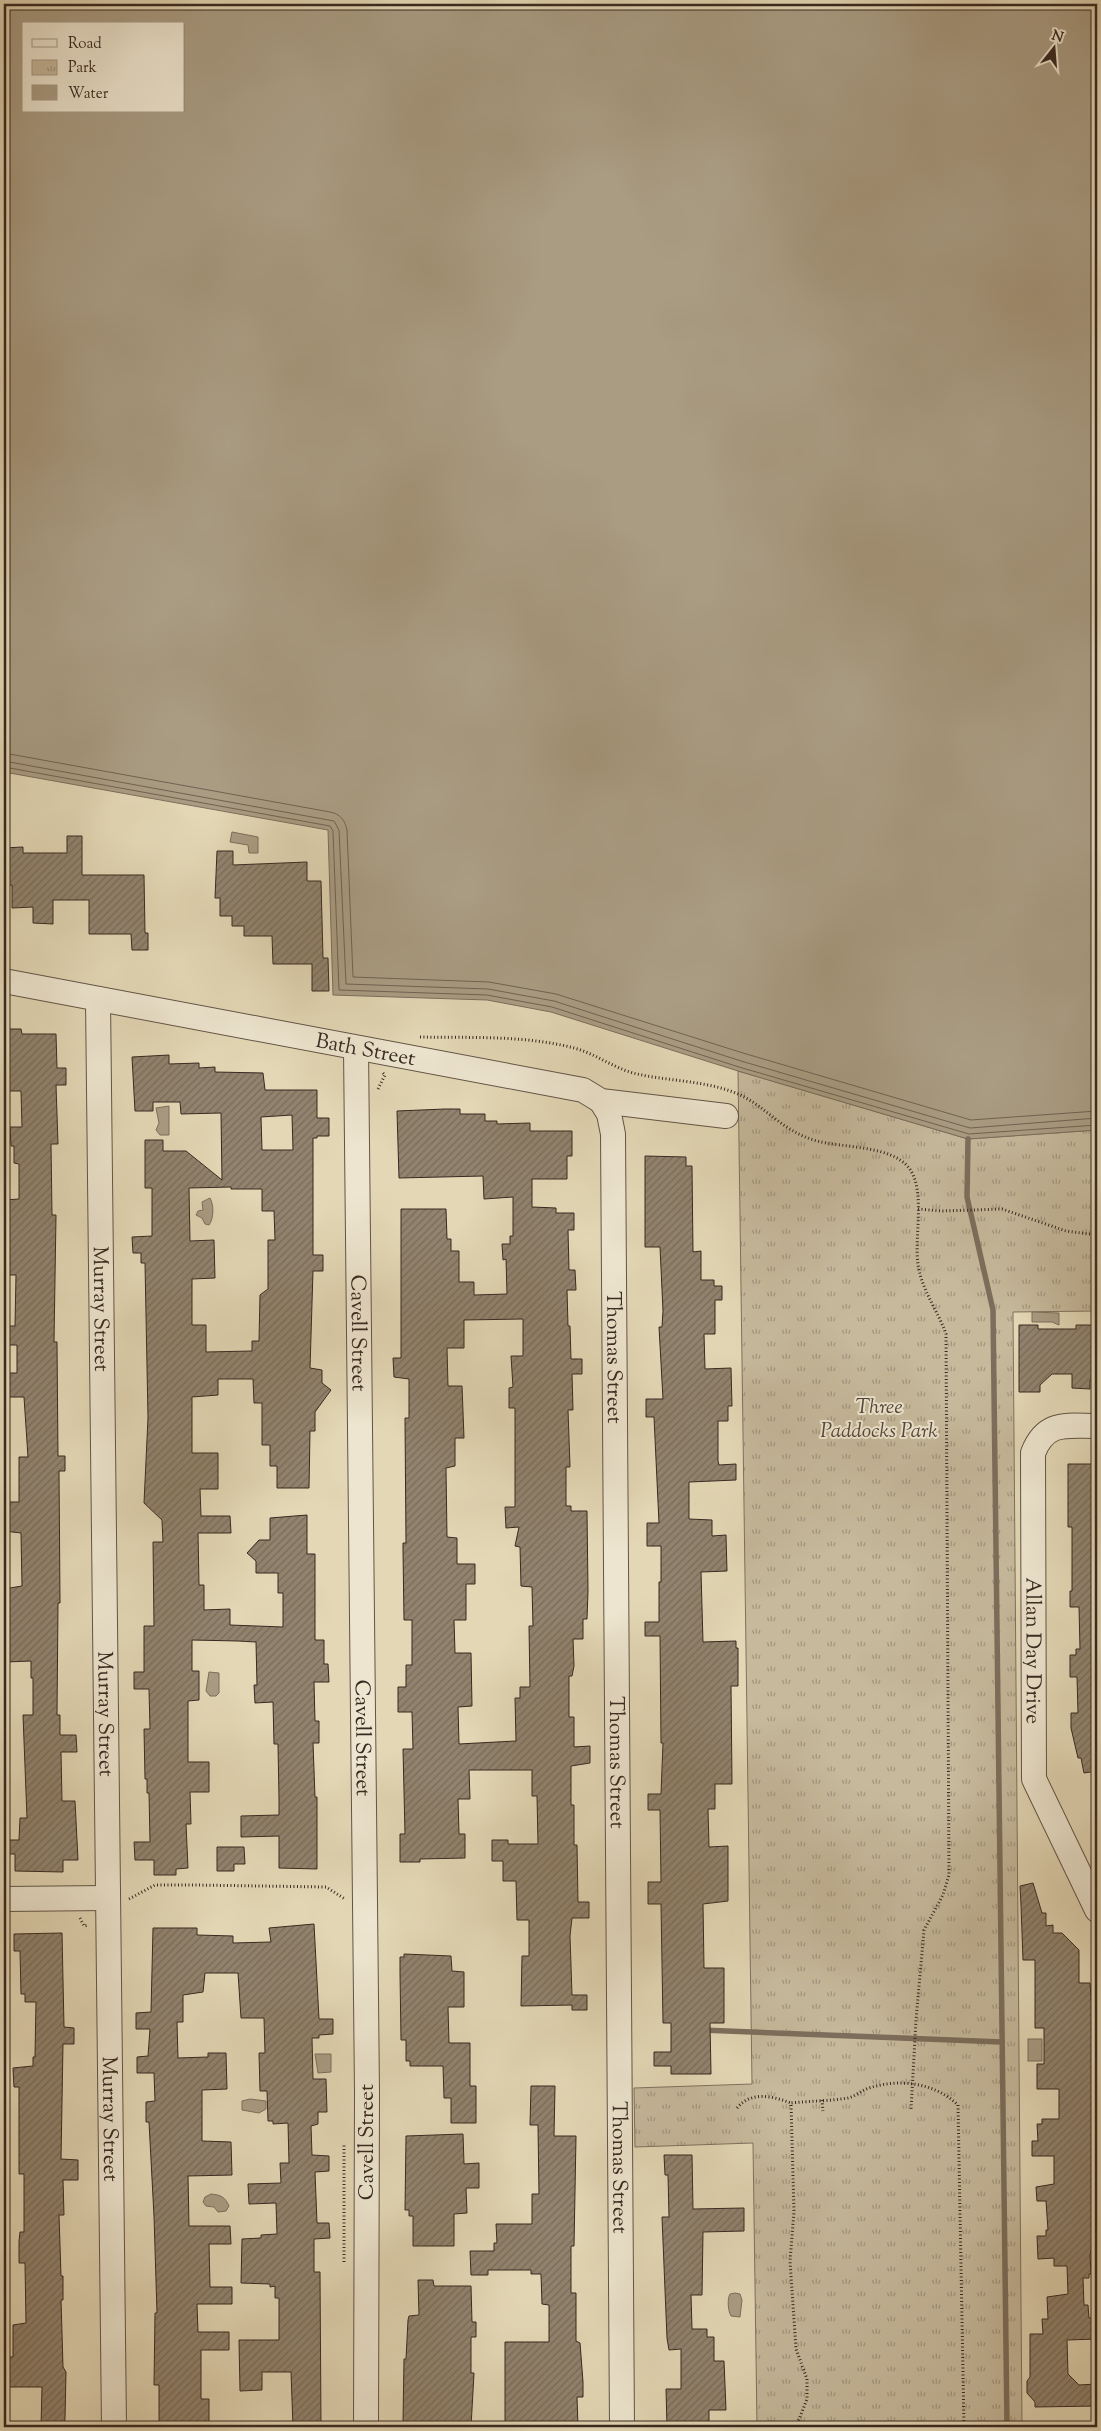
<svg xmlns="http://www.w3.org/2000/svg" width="1101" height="2431" viewBox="0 0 1101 2431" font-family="'Sorts Mill Goudy',serif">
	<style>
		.park { fill: url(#park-tufts); stroke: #7f715e }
		.water { fill: #a99c83; stroke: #7c6e5c; fill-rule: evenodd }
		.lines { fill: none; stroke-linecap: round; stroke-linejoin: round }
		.shore { stroke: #706252; stroke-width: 1 }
		.stream { stroke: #7c6e5c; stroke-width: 5.5 }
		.building { fill: url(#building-hatch); stroke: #382921; fill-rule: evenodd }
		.minor-casing { stroke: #635446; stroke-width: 26 }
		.path { stroke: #382921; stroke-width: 3; stroke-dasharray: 1 2.5; stroke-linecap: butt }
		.minor { stroke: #ede5cf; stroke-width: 24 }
		.labels { text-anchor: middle; stroke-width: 4; stroke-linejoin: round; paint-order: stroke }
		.street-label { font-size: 21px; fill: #382921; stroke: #ede5cf }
		.park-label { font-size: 21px; font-style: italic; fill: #54463a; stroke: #ede5cf }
	</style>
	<defs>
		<pattern id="park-tufts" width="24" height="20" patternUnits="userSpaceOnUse" patternTransform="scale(1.25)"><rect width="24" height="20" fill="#c6b99c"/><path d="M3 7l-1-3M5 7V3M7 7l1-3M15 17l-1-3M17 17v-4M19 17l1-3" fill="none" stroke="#a2967f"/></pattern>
		<pattern id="building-hatch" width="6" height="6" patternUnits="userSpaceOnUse" patternTransform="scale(1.25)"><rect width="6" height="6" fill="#91836e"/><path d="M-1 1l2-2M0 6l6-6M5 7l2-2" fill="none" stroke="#776b5a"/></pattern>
	</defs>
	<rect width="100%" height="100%" fill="#e3d7b5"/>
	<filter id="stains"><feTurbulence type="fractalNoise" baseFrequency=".004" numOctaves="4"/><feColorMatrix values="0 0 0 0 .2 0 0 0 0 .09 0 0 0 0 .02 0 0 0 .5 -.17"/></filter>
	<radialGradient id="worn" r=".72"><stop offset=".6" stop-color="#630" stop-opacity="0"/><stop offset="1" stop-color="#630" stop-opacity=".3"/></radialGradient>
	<polygon class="park" points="738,1071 968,1139 1097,1130 1097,1311 1013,1312 1022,2427 757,2427 753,2143 635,2147 634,2088 752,2084"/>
	<g class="water">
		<path d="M4,4H1097V1130L968,1139L738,1071L551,1012L487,1000L333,995L328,830L4,772ZM24,24H184V111H24Z"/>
		<polygon points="232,832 258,837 258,853 249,853 248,845 230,842"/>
		<polygon points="169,1106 169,1135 160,1135 156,1130 159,1123 156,1108"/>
		<path d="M210,1198C214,1205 214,1218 209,1225L205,1224L202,1218L196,1215L198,1211L203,1210L202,1202Z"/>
		<polygon points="1032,1312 1059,1313 1059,1325 1052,1322 1032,1322"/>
		<polygon points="209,1672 219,1673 219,1693 216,1696 210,1696 206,1691"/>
		<rect x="1028" y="2039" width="14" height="22"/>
		<polygon points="315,2054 331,2054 331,2072 318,2073"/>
		<polygon points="250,2099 266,2101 266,2109 259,2113 242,2110 242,2101"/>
		<path d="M211,2194C221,2195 225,2197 229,2206L226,2211L218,2212L214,2207L206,2206L203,2202L205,2197Z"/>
		<path d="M735,2293L740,2294L742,2300L740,2317L731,2316C728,2311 727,2299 730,2294Z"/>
	</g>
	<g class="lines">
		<g class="shore">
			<path d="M4,753L330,812C340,814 345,820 347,830L353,977L489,982L556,994L743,1053L971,1120L1097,1111"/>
			<polyline points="4,761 334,821 339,830 346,984 488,989 554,1001 741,1061 970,1128 1097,1118"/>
			<polyline points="4,767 330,826 333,831 339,990 487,995 552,1007 739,1067 969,1134 1097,1125"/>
		</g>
		<g class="stream">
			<polyline points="968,1139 967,1197 993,1310 1007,2427"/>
			<polyline points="702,2030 1002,2042"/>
		</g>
	</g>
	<g class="building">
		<polygon points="67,836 82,836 82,875 144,875 145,933 148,933 148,950 132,950 131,934 89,934 89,900 53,900 53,924 33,923 33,907 12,908 12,885 4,885 4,848 23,847 23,853 67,853"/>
		<polygon points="217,851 233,851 233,865 307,862 307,881 321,881 323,958 328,958 329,991 312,991 312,964 273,964 272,936 244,936 244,926 232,926 232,916 220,916 220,898 215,898"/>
		<polygon points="4,1029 21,1029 22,1034 56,1034 57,1068 66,1068 66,1085 56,1085 58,1144 51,1144 52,1215 56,1215 54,1342 57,1342 58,1456 65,1456 65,1471 59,1471 60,1603 58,1603 57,1715 60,1715 60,1735 76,1735 77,1752 61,1752 62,1801 75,1801 78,1860 63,1860 63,1872 15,1871 15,1854 4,1854 4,1840 19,1840 20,1818 27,1818 23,1715 33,1715 33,1678 31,1678 31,1661 6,1662 6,1617 4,1617 4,1589 22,1586 21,1533 4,1531 4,1502 19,1502 19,1457 28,1457 24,1397 4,1397 4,1373 17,1373 17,1345 6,1345 6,1326 15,1326 16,1275 4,1275 4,1200 19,1199 19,1164 14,1163 14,1146 11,1146 10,1127 22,1127 21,1091 4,1091"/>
		<path d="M169,1055V1064L199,1063V1068L215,1067V1072L263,1073L265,1090H317V1118H329V1136H317V1138H313V1255H323V1271H313L310,1368L322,1370V1383L331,1390L315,1412V1431H310L309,1488H277V1466H270V1445H262V1403H254L253,1379H218V1395L192,1397V1453H218V1489H200L201,1516H230L231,1533H198L199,1585H204V1610L230,1609V1625L283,1627V1593H278V1573H256V1561L247,1553L259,1540H270V1518L307,1515V1554H315V1640H324V1664H328L329,1682H314L315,1721H319V1743H313L315,1797H317V1869L279,1868V1836L241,1837V1816L279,1815V1799L278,1744H274L273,1702L255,1703L254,1685H257L256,1642L238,1641L192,1640V1671H199V1700L188,1701V1762H209V1792H190L191,1824H186L188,1868L176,1869V1875H154V1860H135L134,1842H150L149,1793H147V1779H145L144,1729H150L149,1689H134V1672H144V1626H154L153,1542H163L162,1520L144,1503L148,1418L145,1263H141V1253H133L132,1237L152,1236V1188H145V1140H163V1151H186L222,1180L221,1113L181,1114L180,1102H153V1111H135L132,1057ZM292,1115L293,1150H262L261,1117ZM231,1187V1189H262V1211H274L275,1240H268V1289L260,1295L259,1341H252V1351L206,1352V1325H192V1279L215,1278L214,1240L190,1241L189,1188Z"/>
		<path d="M445,1109H460V1114H485V1121H497V1124L530,1123V1131H572V1156H567V1179H532V1207L556,1208V1213H574V1230H568L569,1270H575L576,1290H567L568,1326H570L571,1359H582V1374H572L573,1410H568L570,1467H566V1506H571V1511H587L588,1591L587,1619H583V1639H573L574,1666L572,1676H569V1717H574V1747L590,1746V1763L571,1766V1805H574V1845H577L578,1902H589V1918H572L570,1936L572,1995H587V2010H572V2005L521,2006L522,1956H529V1920H517L516,1881H503V1861H492V1840H508V1844H538L537,1796H532V1770H469L470,1799H458L459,1834H465V1858L420,1859V1862H400V1834H405L403,1749H413L412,1712H398V1687H406V1665H412V1620H404L403,1550V1543H406L405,1418H409V1379L394,1377L393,1358H401V1209H446L447,1239H451V1251H459V1282H474V1295L507,1294L506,1259L503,1260L502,1244H510V1236H513V1197L484,1199L483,1176L399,1178L397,1111ZM523,1319V1356H511L513,1387L509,1388V1408H515V1507H505L506,1528L519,1527L515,1546L520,1547L521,1586L532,1587L533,1626H529L530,1687H520V1698H515L516,1741L459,1744L458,1707L472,1706L471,1653H455L454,1620H466V1584H475V1564H457V1538L447,1537L446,1468L455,1466V1438H464L462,1386H448L447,1348H464V1320Z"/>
		<polygon points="645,1156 686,1157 686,1166 692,1166 693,1252 701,1251 701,1280 714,1280 714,1286 722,1286 722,1300 715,1300 715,1334 704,1334 705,1369 731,1368 732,1406 728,1406 728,1421 718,1421 718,1461 719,1465 736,1464 736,1480 689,1482 689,1519 712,1520 712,1536 726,1535 727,1571 701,1572 703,1642 736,1641 736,1648 738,1648 738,1686 731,1686 732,1784 715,1784 715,1809 708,1809 709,1847 728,1846 728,1901 703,1904 704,1968 724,1968 724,2023 710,2023 711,2074 671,2074 671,2066 654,2066 654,2052 671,2052 671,2023 663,2023 661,1904 648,1904 648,1882 661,1882 660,1810 648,1810 648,1794 661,1794 663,1743 661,1743 660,1636 645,1636 645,1622 659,1622 659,1582 661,1582 661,1546 647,1546 647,1523 659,1523 654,1417 646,1417 646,1399 663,1399 659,1327 662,1327 663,1311 660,1247 645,1247"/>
		<polygon points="1019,1325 1038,1325 1038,1329 1076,1329 1076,1325 1097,1325 1097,1380 1090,1380 1090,1389 1072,1388 1072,1374 1052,1374 1040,1385 1040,1392 1019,1392"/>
		<polygon points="1068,1464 1094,1464 1094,1481 1097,1481 1097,1771 1084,1773 1081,1758 1078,1758 1071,1728 1071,1713 1078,1713 1077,1677 1070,1677 1070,1655 1076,1655 1076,1649 1080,1649 1079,1607 1070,1607 1070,1591 1072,1591 1072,1527 1068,1527"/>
		<polygon points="217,1847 244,1847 245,1864 234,1864 234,1871 217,1871"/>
		<polygon points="1033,1883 1042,1913 1046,1913 1046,1926 1053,1925 1053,1933 1062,1933 1079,1950 1079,1983 1090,1983 1092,2008 1096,2009 1096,2028 1092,2028 1092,2069 1097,2069 1097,2089 1096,2098 1093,2098 1094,2137 1097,2137 1097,2158 1092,2158 1093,2195 1097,2195 1097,2227 1090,2255 1091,2274 1089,2274 1089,2278 1083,2278 1084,2305 1088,2305 1089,2318 1097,2318 1097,2339 1067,2340 1068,2374 1079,2385 1097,2384 1097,2406 1035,2407 1035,2402 1027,2393 1027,2381 1030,2377 1030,2334 1043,2334 1042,2319 1048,2319 1047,2297 1068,2294 1067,2266 1054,2266 1054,2258 1038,2259 1037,2236 1046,2236 1046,2230 1048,2230 1046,2201 1037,2201 1036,2187 1054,2184 1054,2156 1032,2156 1032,2141 1038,2141 1037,2124 1042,2124 1042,2119 1059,2119 1059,2089 1037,2089 1037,2064 1044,2064 1044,2028 1035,2028 1035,1960 1023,1960 1021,1905 1020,1886"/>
		<polygon points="314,1924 319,2019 333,2019 333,2034 319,2035 319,2038 312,2038 313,2079 326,2079 327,2112 318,2112 318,2124 311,2126 312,2155 329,2156 329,2171 315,2172 317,2223 329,2223 330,2238 314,2239 314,2272 320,2272 321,2427 293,2427 291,2372 262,2372 262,2390 240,2391 239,2340 279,2340 279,2298 275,2298 275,2286 270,2287 270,2284 241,2283 242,2239 261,2238 261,2235 277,2234 276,2203 249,2204 248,2184 281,2183 280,2163 289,2163 288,2123 273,2124 273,2121 268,2121 267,2091 260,2091 259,2053 265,2053 264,2018 241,2018 238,1973 205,1973 203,1992 183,1995 183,2022 177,2022 178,2058 208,2057 208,2053 226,2053 227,2089 202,2090 202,2141 231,2142 232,2175 188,2176 189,2226 230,2226 231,2244 209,2244 210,2287 232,2287 232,2304 197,2304 198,2332 229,2332 229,2350 201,2350 201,2399 209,2399 209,2427 159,2427 159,2385 154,2385 155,2313 157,2313 154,2216 149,2122 146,2122 146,2102 155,2101 154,2073 137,2073 137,2057 148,2056 150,2029 136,2029 136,2013 151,2012 153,1928 197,1928 197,1935 233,1936 233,1943 271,1942 269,1928"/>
		<polygon points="62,1933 64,2027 74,2028 74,2044 63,2044 61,2159 78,2160 78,2180 63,2180 64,2215 59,2215 61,2276 63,2276 63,2300 61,2300 63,2367 66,2372 65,2418 64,2427 41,2427 42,2387 4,2387 4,2357 13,2357 13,2325 26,2323 25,2263 19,2263 19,2241 20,2232 24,2232 24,2174 19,2174 19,2087 14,2087 13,2068 33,2066 33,2057 35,2057 36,2002 25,2002 25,1994 21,1994 20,1951 14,1951 14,1934"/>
		<polygon points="404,1954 451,1956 452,1971 464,1972 464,2007 448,2007 449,2043 470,2043 470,2086 476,2086 476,2123 451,2123 451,2098 444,2098 443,2066 410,2066 410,2061 406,2061 406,2040 401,2040 400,1973 400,1957 404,1957"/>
		<polygon points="531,2086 555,2086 554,2136 576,2136 574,2246 571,2246 571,2293 576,2293 576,2341 580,2343 583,2382 583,2397 577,2397 578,2427 505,2427 505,2342 549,2342 549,2305 542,2304 541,2274 531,2274 531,2270 488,2270 488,2275 471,2275 470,2251 494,2251 494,2243 497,2243 496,2224 532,2224 532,2194 539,2194 538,2125 530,2125"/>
		<polygon points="463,2134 464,2164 479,2163 479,2188 466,2188 467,2213 454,2214 454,2246 413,2246 413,2216 409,2216 409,2210 405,2210 406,2136"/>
		<polygon points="664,2155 692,2155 693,2209 744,2208 744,2231 703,2232 702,2295 691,2295 692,2329 707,2329 707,2337 714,2337 714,2361 724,2361 726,2410 709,2410 709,2427 667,2427 666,2389 681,2389 681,2349 669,2350 667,2338 662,2217 669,2217 668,2175 665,2175"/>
		<polygon points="418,2280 433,2280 434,2286 471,2286 472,2322 476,2322 476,2337 471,2337 471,2373 474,2373 471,2427 407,2427 407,2422 403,2422 404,2359 406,2359 408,2320 409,2316 419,2315"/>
	</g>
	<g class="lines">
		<defs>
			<g id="minor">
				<path id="s1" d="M4,981L583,1090L601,1101L726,1116"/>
				<path id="s2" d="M98,999L114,2427"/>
				<path id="s3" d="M356,1048L367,2092L366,2427"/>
				<path id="s4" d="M601,1101L609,1114L613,1134L622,2427"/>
				<path id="s5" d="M1097,1426C1067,1426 1046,1420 1033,1453L1034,1779L1097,1910"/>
				<polyline points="4,1899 107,1898"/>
			</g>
		</defs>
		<use href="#minor" class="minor-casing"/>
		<g class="path">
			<path d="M420,1037C470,1038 524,1035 574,1048C594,1053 612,1067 633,1073C665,1081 701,1080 733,1092C764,1103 780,1131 817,1141C843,1148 891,1145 909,1168C926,1190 914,1237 918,1264C921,1289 938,1311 946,1334L949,1875L943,1895L924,1930L916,2020L911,2110"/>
			<polyline points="378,1089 385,1075 383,1073"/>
			<polyline points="918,1209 942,1211 1002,1209 1066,1231 1097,1235"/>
			<polyline points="129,1899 155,1885 195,1885 326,1887 345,1899"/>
			<polyline points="80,1918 84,1926 89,1925"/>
			<polyline points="822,2100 823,2111"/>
			<path d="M737,2108C751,2091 772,2096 791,2103"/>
			<polyline points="344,2262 344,2145"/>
			<path d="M796,2427L807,2399V2379L796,2349L790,2261L794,2212L791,2103C810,2101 830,2101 848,2098C856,2096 862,2090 869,2088C900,2078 935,2083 958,2105L964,2427"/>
		</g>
		<use href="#minor" class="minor"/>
	</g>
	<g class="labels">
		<g class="street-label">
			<text dy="7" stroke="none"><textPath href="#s1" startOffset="368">Bath Street</textPath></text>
			<text dy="7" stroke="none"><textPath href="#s2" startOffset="310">Murray Street</textPath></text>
			<text dy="7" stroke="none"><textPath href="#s3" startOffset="285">Cavell Street</textPath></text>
			<text dy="7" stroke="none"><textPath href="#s4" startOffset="259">Thomas Street</textPath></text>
			<text dy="7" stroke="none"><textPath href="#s5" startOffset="274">Allan Day Drive</textPath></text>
			<text dy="7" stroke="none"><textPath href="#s2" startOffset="715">Murray Street</textPath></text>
			<text dy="7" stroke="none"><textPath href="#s3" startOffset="690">Cavell Street</textPath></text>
			<text dy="7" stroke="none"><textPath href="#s4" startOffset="664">Thomas Street</textPath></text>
			<text dy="7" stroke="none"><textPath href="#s2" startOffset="1120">Murray Street</textPath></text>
			<text transform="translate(366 2142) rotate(-90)" y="7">Cavell Street</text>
			<text dy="7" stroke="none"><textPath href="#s4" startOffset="1069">Thomas Street</textPath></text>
		</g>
		<g class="park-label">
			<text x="879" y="1413">Three<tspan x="879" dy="24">Paddocks Park</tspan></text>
		</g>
	</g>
	<rect width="1101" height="2431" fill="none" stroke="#e3d7b5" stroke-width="20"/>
	<rect x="5" y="5" width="1091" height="2421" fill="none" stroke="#382921" stroke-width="2.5"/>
	<rect x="10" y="10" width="1081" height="2411" fill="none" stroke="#382921"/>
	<rect x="22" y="22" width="162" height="90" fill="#ede5cf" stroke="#a59a89"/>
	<rect x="32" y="39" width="25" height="8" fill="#ede5cf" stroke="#a59a89"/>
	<text x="68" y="48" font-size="15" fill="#382921">Road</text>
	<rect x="32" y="60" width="25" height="15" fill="url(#park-tufts)" stroke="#a59a89"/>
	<text x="68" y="72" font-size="15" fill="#382921">Park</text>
	<rect x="32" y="85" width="25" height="15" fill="#a99c83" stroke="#a59a89"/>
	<text x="68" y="98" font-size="15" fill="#382921">Water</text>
	<g transform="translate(1054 48) rotate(17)" stroke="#ede5cf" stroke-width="4" paint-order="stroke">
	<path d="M0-4L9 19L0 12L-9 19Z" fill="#382921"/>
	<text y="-8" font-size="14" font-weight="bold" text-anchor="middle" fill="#382921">N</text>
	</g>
	<rect width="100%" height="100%" filter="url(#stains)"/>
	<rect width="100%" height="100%" fill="url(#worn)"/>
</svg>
